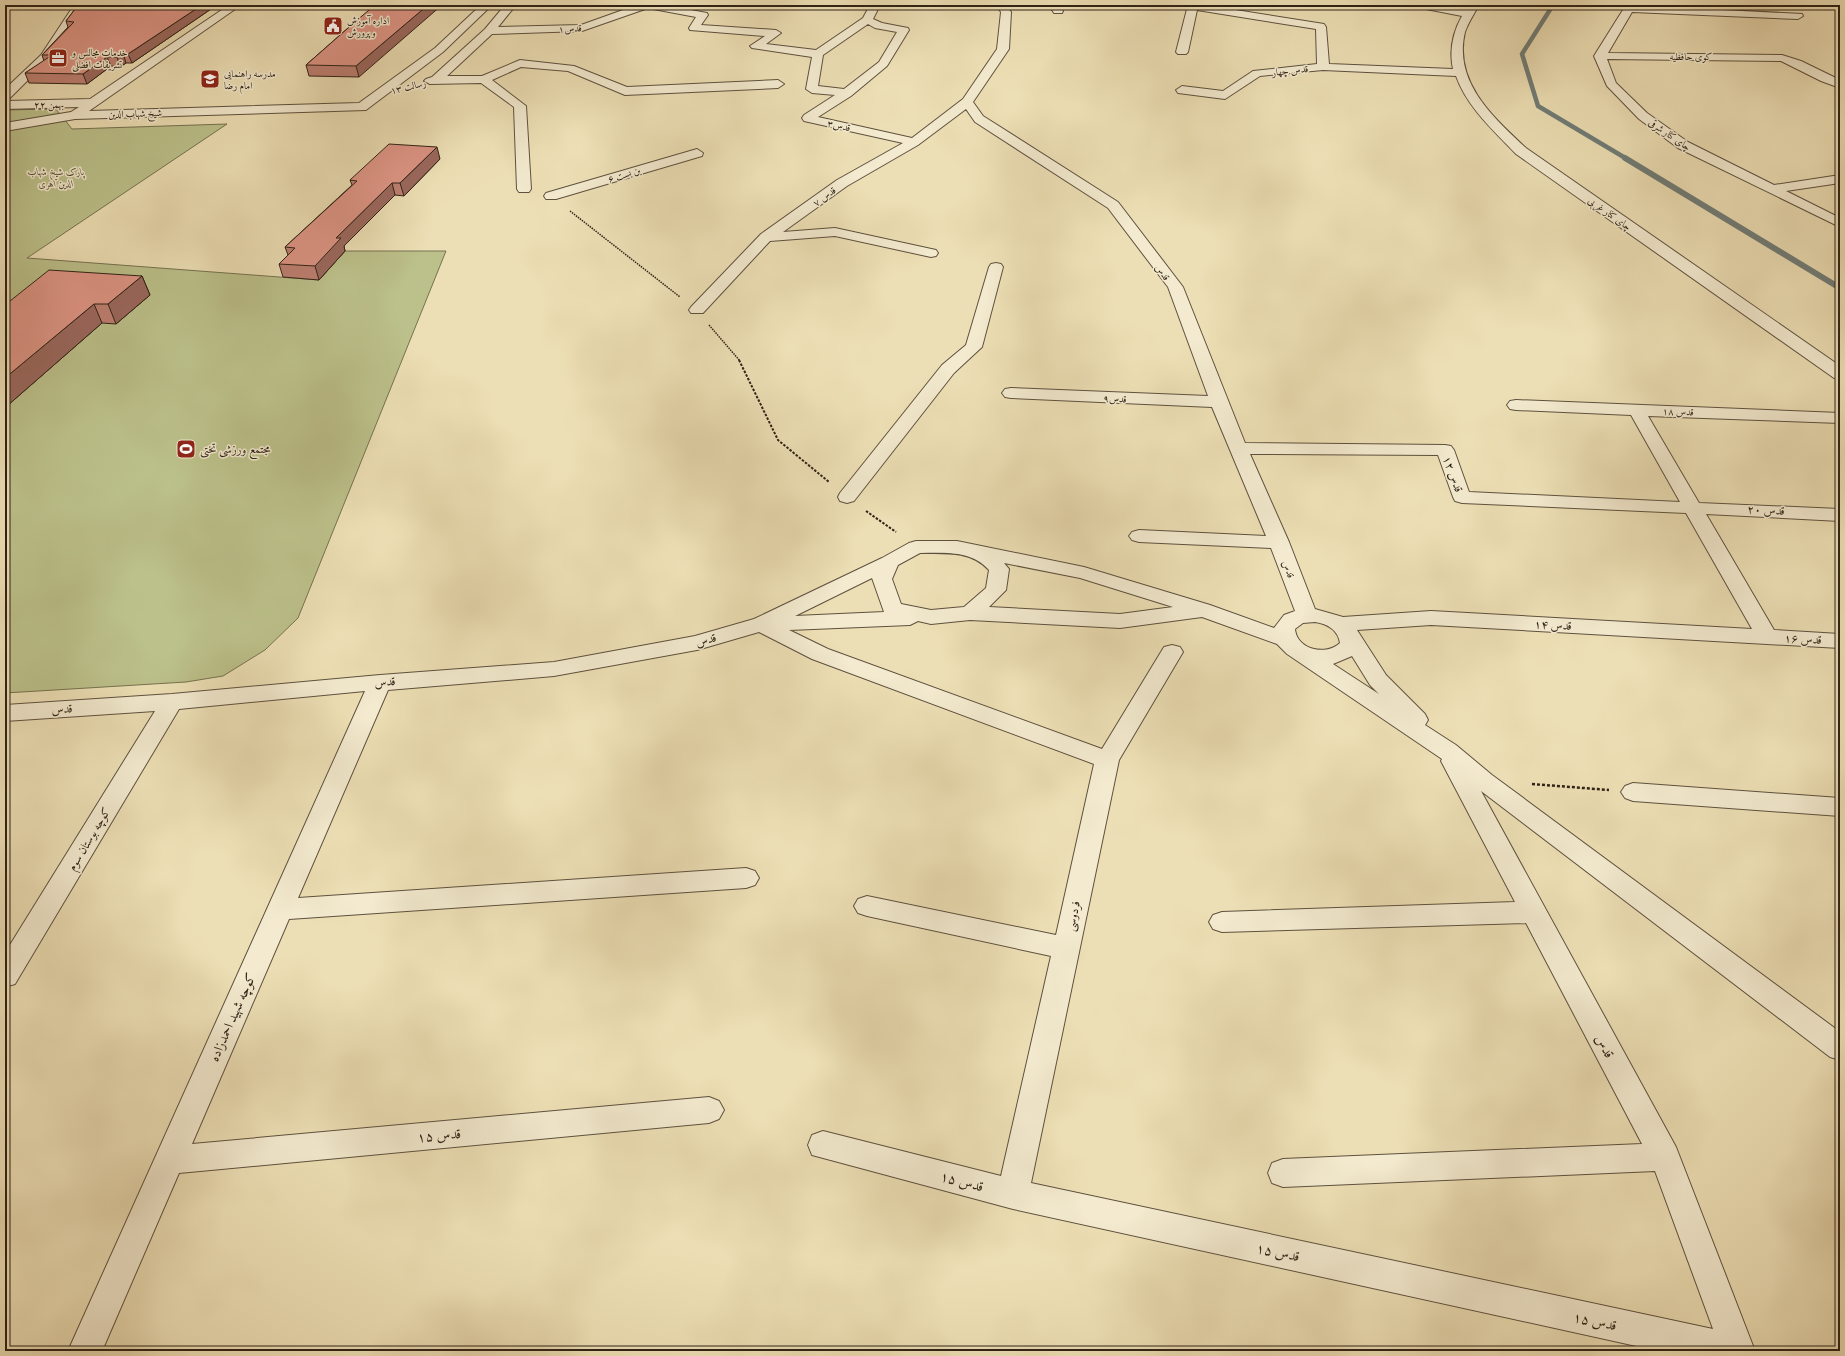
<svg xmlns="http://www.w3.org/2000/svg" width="1845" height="1356" viewBox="0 0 1845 1356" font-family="'IM FELL English',Amiri,serif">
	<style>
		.green { fill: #bcc18b; stroke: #757250 }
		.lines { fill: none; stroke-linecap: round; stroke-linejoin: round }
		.stream-far1 { stroke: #717d78; stroke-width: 4.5 }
		.stream { stroke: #717d78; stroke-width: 6 }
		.minor-casing { stroke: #5e513e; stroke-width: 2 }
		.path-far2 { stroke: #2e2216; stroke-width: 1.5; stroke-dasharray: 1.5 1; stroke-linecap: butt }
		.path-far1 { stroke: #2e2216; stroke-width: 2; stroke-dasharray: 2.5 1.5; stroke-linecap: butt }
		.path { stroke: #2e2216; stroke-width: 2.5; stroke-dasharray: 3 2; stroke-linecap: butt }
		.minor { fill: #f3eacf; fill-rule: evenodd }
		.wall { fill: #bf8073; stroke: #2e2216 }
		.shaded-wall { fill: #9b685e; stroke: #2e2216 }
		.building { fill: #de9586; stroke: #2e2216 }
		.labels { text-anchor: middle; stroke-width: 3; stroke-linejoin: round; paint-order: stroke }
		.far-poi-label { font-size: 10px; fill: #2e2216; stroke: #f3eacf; text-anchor: start }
		.far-street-label { font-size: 10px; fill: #2e2216; stroke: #f3eacf }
		.far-park-label { font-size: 10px; font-style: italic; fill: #524a33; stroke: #f3eacf }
		.poi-label { font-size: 12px; fill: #2e2216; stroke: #f3eacf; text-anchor: start }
		.street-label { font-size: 12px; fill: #2e2216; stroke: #f3eacf }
		.near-street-label { font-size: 14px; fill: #2e2216; stroke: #f3eacf }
	</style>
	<rect width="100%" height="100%" fill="#eddfb5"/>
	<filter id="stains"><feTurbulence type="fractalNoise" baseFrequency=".005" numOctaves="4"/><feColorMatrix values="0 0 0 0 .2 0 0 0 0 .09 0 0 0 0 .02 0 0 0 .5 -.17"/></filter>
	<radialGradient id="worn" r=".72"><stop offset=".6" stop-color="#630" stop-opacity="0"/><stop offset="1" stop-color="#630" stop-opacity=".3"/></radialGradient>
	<polygon class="green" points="56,109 72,129 227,124 27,258 319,280 345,251 446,251 298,618 265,650 223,676 186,682 5,693 5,110"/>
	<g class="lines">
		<polyline class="stream-far1" points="1553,5 1522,54 1538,106 1627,159"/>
		<polyline class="stream" points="1625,158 1840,288"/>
		<defs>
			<g id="minor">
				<polygon points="74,5 84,5 49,59 9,99 5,100 5,89 41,55"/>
				<polygon points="229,5 241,5 89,111 359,103 435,48 481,5 492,5 443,52 366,110 75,119 5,131 5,123 71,112 79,107 5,109 5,101 90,99"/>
				<path d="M505,5H516L498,27L581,25L637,5H664L707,13L708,15L701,25L776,30L781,33L766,44L816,50L863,18L870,5H880L873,19L882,23L908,28L909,30L887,66L851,96L818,117L912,138L963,99L997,49L1001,12L996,5H1006L1011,12L1009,49L973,102L983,116L1118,202L1183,287L1245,443L1445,445L1451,446L1454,450L1469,492L1680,502L1631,415L1516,410L1510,409L1507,405L1510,401L1516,400L1840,413V423L1648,416L1699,503L1840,509V521L1706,514L1774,630L1840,634V648L1431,625L1357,630L1386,675L1425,714L1428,720L1425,725L1456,745L1492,775L1840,1032V1060L1830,1057L1481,791L1676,1147L1755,1351H1659L1013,1209L812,1155L808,1145L812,1135L823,1131L1001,1176L1051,956L867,916L858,913L854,906L858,899L867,896L1056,935L1094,764L812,659L759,632L697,650L554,676L388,690L298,898L746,868L755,871L759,878L755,885L746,888L289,919L192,1144L709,1097L719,1101L724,1110L719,1119L709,1123L179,1173L102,1351H68L365,691L179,709L15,984L5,987V953L155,711L5,721V705L172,694L380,675L554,662L695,636L754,619L882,558L909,543L916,541H957L1084,567L1210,605L1274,628L1284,615L1295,611L1271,548L1139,542L1132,540L1129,536L1132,532L1139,530L1266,536L1212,407L1011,398L1005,397L1002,393L1005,389L1011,388L1208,396L1168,287L1108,208L975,122L966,109L918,145L847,186L783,232L835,228L936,250L938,253L936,256L931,257L835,236L770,241L703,313H691L689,310L691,307L761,234L837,180L903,143L804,121L802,118L804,115L835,95L812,93L806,89L812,57L752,48L750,46L765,36L690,30L689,28L696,17L648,8L582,31L492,34L447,76H482L520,60L574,66L627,87L778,80L784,84L778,88L625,95L568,71L521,67L492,80L526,106L531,189L529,192H519L517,189L514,107L481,83L430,84L424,81L426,79L432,77L485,29ZM868,24L875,28L897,32L879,62L844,89L818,86L823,55ZM1250,454L1438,455L1453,497L1455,501L1462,503L1686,513L1752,629L1431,611L1343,617L1315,609L1289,542ZM920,553C944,553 971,550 989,570L986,588L964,607L931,610L901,604L892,579L898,565ZM1004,563L1080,578L1173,607L1120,614L989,607L1006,590L1009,569ZM872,578L884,612L795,616ZM1202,617L1277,644L1287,654L1442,759L1441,761L1515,902L1222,912L1213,915L1209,922L1213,929L1222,932L1526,923L1642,1144L1283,1159L1272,1163L1268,1173L1272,1183L1283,1187L1655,1171L1713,1329L1031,1183L1119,760L1183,652L1180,647L1172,645L1164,647L1102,749L828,649L789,630L910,625L918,621L931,624L970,620L1120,628ZM1315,622C1328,624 1338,630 1340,643C1326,656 1297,650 1295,629L1303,623ZM1352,656L1370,685L1379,694L1333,664Z"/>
				<polygon points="1049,5 1059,5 1063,11 1062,13 1054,13"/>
				<path d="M1179,5H1204L1324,24L1326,27L1329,64L1453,69C1449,51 1453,32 1462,16L1421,8L1416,5H1438L1466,10L1469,5H1479C1474,14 1468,23 1465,32C1453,82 1493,117 1526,148L1840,366V379L1834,378L1516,154C1494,131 1467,107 1456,76L1323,70L1260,76L1225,99L1178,93L1176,90L1182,86L1223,91L1253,71L1317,64L1316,29L1197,10L1188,52L1186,54H1178L1176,52L1187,9L1180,7Z"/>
				<polygon points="1626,5 1802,14 1803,16 1798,19 1632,12 1608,53 1782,55 1801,61 1840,80 1840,88 1821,81 1781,61 1607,59 1616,83 1647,113 1688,142 1774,185 1840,175 1840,183 1786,191 1840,218 1840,227 1678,148 1639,119 1607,86 1594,56"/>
				<polygon points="697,149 703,153 702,156 556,199 546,199 544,196 546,193"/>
				<polygon points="996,263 1001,264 1003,267 982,347 954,373 854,501 847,503 840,501 838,497 840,493 942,365 966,345 989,267 991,264"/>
				<polygon points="1633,783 1840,798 1840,816 1633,801 1625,798 1621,792 1625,786"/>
			</g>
		</defs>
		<use href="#minor" class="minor-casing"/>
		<g class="path-far2">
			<polyline points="570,211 680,297"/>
			<polyline points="709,325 740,361"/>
		</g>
		<g class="path-far1">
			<polyline points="739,360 778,440 829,482"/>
			<polyline points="866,511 896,532"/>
		</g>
		<polyline class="path" points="1532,784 1609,790"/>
		<use href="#minor" class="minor"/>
	</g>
	<g class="wall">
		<polygon points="78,5 214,5 214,7 132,63 126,63 120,67 111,66 87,84 29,83 25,73 44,61 42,55 68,27 66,21"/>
		<polygon points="356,21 359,77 309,76 306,65"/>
		<polygon points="440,159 404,196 395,195 344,246 345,251 319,280 283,277 279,264 288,255 285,247 352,185 350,180"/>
		<polygon points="142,276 150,295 116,324 102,323 7,406 5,405 5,305"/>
	</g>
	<g class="shaded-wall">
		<polygon points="202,5 214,5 214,7 132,63 128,54"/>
		<polygon points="428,5 442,5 359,77 356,66"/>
		<polygon points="123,53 126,63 120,67 117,57"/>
		<polygon points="107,57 111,66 87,84 83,74"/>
		<polygon points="437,147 440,159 404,196 400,183"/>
		<polygon points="392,183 395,195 344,246 345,251 319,280 315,266 336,238"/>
		<polygon points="142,276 150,295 116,324 108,304"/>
		<polygon points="94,304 102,323 7,406 5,402 5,378"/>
	</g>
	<g class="building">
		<polygon points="78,5 202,5 128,54 123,53 117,57 107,57 83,74 25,73 52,55 42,55 74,22 66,21"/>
		<polygon points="375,5 428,5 356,66 306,65 356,21"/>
		<polygon points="389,144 437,147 400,183 392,183 336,238 341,238 315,266 279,264 295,248 285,247 357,181 350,180"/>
		<polygon points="49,270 142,276 108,304 94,304 5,378 5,305"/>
	</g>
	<defs>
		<symbol id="civic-square" viewBox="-11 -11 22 22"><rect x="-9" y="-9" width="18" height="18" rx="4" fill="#8f2418" stroke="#f3eacf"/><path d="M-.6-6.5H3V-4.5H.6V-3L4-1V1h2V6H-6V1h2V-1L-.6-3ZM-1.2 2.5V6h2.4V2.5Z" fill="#fff"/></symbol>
		<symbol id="office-square" viewBox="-11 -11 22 22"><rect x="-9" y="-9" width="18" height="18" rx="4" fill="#8f2418" stroke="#f3eacf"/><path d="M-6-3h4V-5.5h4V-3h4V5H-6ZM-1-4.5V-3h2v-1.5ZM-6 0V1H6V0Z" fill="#fff"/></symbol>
		<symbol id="school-square" viewBox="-11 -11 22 22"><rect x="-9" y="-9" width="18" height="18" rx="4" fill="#8f2418" stroke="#f3eacf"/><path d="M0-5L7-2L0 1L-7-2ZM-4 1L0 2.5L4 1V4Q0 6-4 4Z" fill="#fff"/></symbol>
		<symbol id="stadium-square" viewBox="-11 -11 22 22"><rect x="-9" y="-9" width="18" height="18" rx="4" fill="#8f2418" stroke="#f3eacf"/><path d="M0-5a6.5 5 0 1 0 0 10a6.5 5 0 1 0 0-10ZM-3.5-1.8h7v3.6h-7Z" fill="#fff"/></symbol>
	</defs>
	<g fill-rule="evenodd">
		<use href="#civic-square" x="322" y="15" width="22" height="22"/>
		<use href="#office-square" x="47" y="47" width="22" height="22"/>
		<use href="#school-square" x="199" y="68" width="22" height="22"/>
		<use href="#stadium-square" x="175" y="438" width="22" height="22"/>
	</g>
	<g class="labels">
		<g class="far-poi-label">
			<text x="347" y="24">اداره آموزش<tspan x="347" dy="12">و پرورش</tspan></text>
			<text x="72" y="56">خدمات مجالس و<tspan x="72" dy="12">تشریفات افضلی</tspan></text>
			<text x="224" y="77">مدرسه راهنمایی<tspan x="224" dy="12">امام رضا</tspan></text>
		</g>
		<g class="far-street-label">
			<text transform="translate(570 28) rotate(-4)" y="4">قدس۱</text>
			<text x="1691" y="60">کوی حافظیه</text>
			<text transform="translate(1290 70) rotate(-6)" y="4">قدس چهار</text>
			<text transform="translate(408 86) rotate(-13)" y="4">رسالت ۱۳</text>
			<text transform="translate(49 104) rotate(-1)" y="4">۲۲ بهمن</text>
			<text transform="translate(135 113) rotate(-2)" y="4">شیخ شهاب الدین</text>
			<text transform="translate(839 125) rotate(13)" y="4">قدس۳</text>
			<text transform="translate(1670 134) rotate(34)" y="4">چای کنار شرقی</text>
			<text transform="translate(624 174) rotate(-17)" y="4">بن بست ۶</text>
			<text transform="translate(824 196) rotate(-35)" y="4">قدس ۷</text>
			<text transform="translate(1610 213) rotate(35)" y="4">چای کنار غربی</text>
			<text transform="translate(1163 272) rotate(53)" y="4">قدس</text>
			<text transform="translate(1115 398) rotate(3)" y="4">قدس۹</text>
			<text transform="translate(1678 411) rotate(2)" y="4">قدس ۱۸</text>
			<text transform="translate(1289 569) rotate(69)" y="4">قدس</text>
		</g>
		<g class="far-park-label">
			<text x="56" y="175">پارک شیخ شهاب<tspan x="56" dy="12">الدین اهری</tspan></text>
		</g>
		<g class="poi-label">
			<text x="200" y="453">مجتمع ورزشی تختی</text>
		</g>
		<g class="street-label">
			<text transform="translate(1453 474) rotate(70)" y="4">قدس ۱۲</text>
			<text transform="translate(1766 510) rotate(3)" y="4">قدس ۲۰</text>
			<text transform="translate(1553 625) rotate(3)" y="4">قدس ۱۴</text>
			<text transform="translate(1803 639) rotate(3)" y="4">قدس ۱۶</text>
			<text transform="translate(706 640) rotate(-16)" y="4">قدس</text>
			<text transform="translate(385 682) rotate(-5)" y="4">قدس</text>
			<text transform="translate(62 709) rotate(-4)" y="4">قدس</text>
			<text transform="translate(89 839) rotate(-59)" y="4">کوچه بوستان سوم</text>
			<text transform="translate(1073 916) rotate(-78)" y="4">فردوسی</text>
		</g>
		<g class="near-street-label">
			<text transform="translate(232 1017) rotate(-66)" y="5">کوچه شهید احمدزاده</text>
			<text transform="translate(1605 1046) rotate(62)" y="5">قدس</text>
			<text transform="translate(439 1135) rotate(-5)" y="5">قدس ۱۵</text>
			<text transform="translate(962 1181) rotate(15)" y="5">قدس ۱۵</text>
			<text transform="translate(1278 1252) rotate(12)" y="5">قدس ۱۵</text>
			<text transform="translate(1595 1321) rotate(12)" y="5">قدس ۱۵</text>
		</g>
	</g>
	<rect width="1845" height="1356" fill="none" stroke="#eddfb5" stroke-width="20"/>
	<rect x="6" y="6" width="1833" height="1344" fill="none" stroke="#2e2216" stroke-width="2"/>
	<rect x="10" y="10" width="1825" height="1336" fill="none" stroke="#2e2216"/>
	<rect width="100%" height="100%" filter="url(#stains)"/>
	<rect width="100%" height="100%" fill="url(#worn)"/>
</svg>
